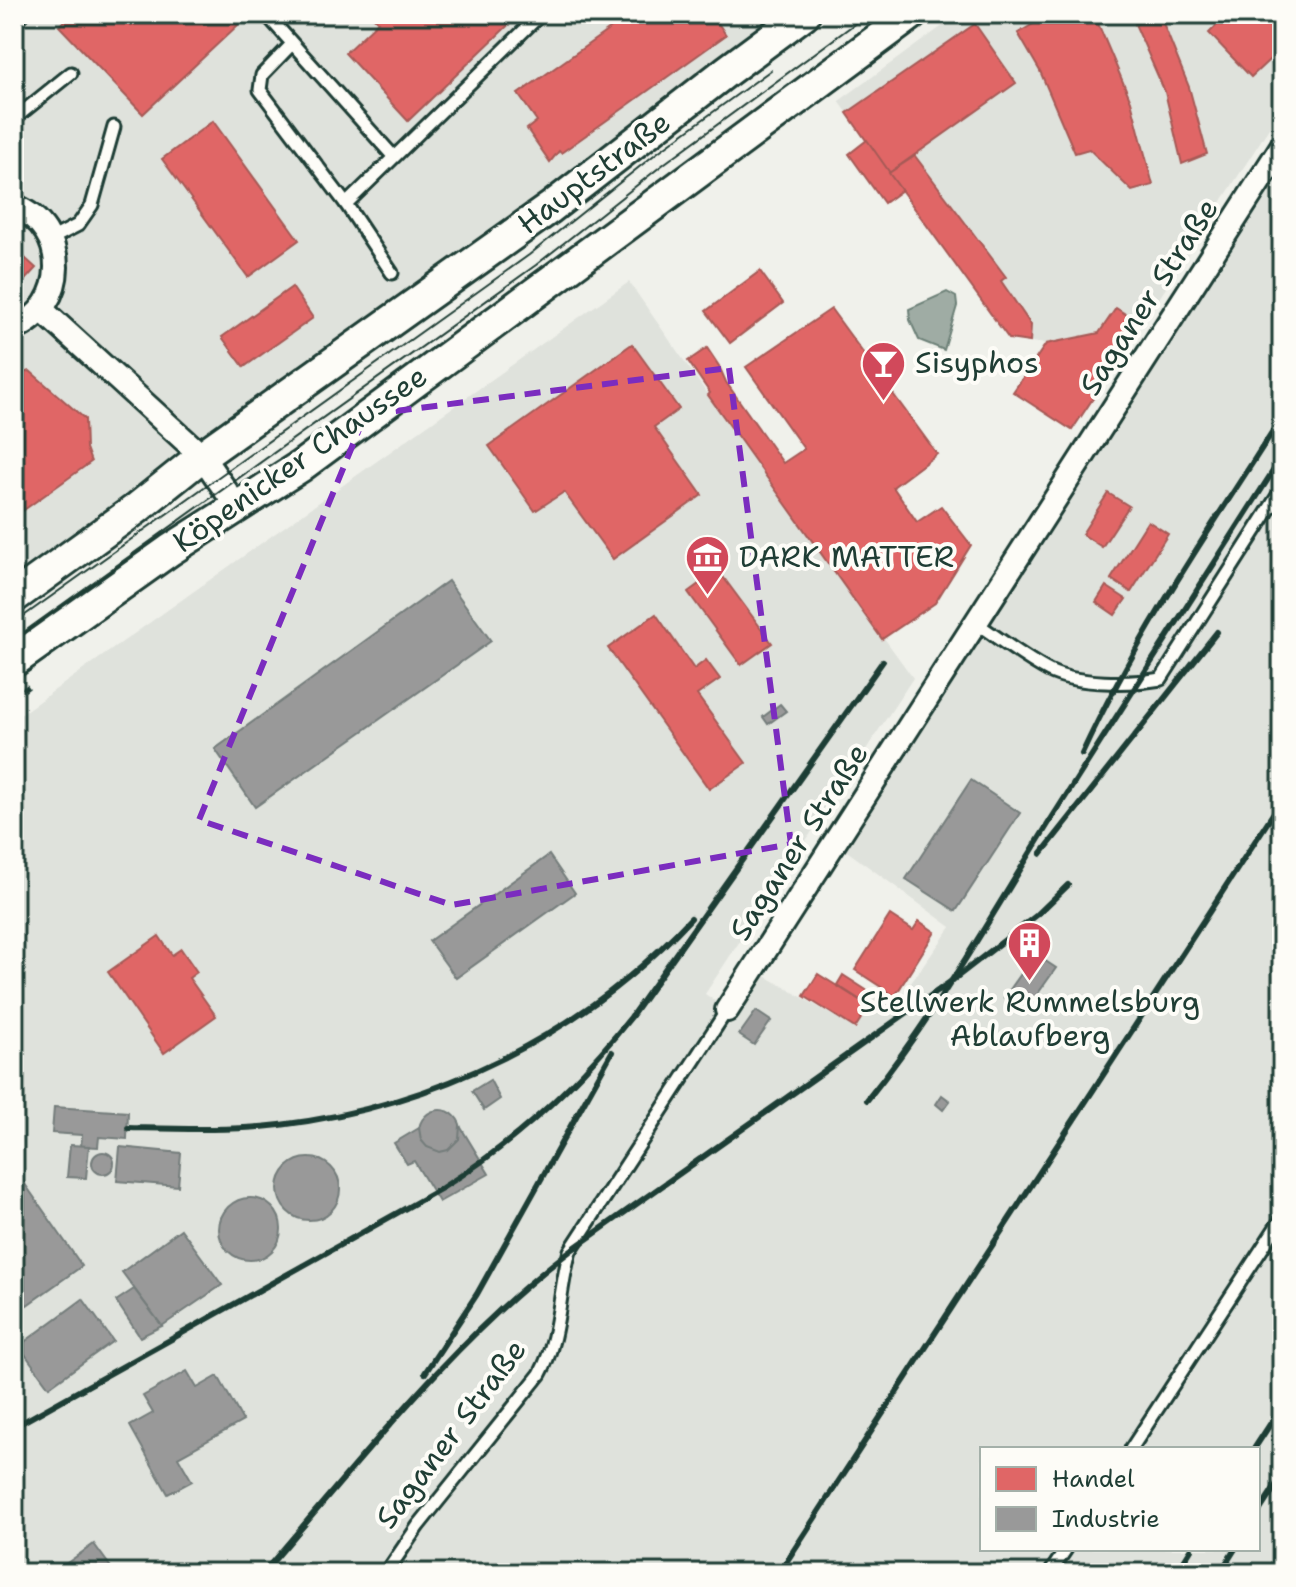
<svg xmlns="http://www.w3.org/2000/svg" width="1296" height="1587" viewBox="0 0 1296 1587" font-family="'Shantell Sans',sans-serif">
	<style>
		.built { fill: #dfe2dc; fill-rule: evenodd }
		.water { fill: #9faca4; stroke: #6c8077; stroke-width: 2 }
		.shops { fill: #e06666; stroke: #a65a57; stroke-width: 2 }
		.industry { fill: #999; stroke: #747d7b; stroke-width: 2 }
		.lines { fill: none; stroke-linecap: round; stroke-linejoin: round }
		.service-casing { stroke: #1f3d34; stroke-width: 17 }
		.minor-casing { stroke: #1f3d34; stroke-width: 28 }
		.secondary-casing { stroke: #1f3d34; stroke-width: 36 }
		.path { stroke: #1f3d34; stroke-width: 5; stroke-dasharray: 6 6; stroke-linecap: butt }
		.service { stroke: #fdfcf7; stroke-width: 11 }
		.minor { stroke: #fdfcf7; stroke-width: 22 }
		.secondary { stroke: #fdfcf7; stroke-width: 30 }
		.tram { stroke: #1f3d34; stroke-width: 2 }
		.rail { stroke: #1f3d34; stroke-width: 6 }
		.marked { fill: none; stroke: #7b2cbf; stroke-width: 6; stroke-dasharray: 16 10; stroke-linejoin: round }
		.labels { text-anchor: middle; stroke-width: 8; stroke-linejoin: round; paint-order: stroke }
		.street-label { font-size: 30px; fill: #1f3d34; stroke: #fdfcf7 }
		.poi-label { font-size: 30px; fill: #1f3d34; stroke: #fdfcf7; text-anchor: start }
	</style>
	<rect width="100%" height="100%" fill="#f0f1eb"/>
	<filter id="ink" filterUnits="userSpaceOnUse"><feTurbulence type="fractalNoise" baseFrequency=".0125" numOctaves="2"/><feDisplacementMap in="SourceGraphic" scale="16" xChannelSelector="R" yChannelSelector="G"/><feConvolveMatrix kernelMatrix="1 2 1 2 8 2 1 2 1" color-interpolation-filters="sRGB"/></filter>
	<g filter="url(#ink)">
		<g class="built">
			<polygon points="14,14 805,14 14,597"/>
			<polygon points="959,14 1282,14 1282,108 1142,325 1116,308 1099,333 1046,344 1009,339 839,101"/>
			<path d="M1282,173V1573H14V719L629,282L708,395L913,678L705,994L737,1016L764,975L856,1029L875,997L893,1008L951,927L844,849L1116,426ZM982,1449H1258V1549H982Z"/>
		</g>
		<polygon class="water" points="947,292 956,297 957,306 944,350 919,340 910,320 909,309"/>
		<g class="shops">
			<polygon points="71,14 227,14 238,25 143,114 59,26"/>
			<polygon points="370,14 520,14 408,121 345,53 378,22"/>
			<polygon points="631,14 712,14 726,35 561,153 559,151 550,162 527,129 537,121 518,94"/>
			<polygon points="1050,14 1094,14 1131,101 1153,185 1132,191 1089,149 1075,153 1040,71 1018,33"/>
			<polygon points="1228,14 1264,14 1282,33 1282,48 1251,77 1209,33"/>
			<polygon points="1161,18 1189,87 1207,154 1182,164 1165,92 1135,24"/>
			<polygon points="975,24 1016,83 889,173 847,113"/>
			<polygon points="213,121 299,240 248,277 162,159"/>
			<polygon points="867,140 902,190 884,203 849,154"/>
			<polygon points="915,156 1006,277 1001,281 1031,325 1030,342 1009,339 889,173"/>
			<polygon points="14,248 36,268 14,292"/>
			<polygon points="760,271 783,303 730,343 706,311"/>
			<polygon points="292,287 313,318 244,367 222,337"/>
			<polygon points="1116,308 1138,322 1119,351 1125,350 1072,430 1013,392 1046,344 1099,333"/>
			<polygon points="831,309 937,454 893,487 917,522 941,506 971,545 935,603 882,639 708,395 710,393 688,361 707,348 719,366 726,382 783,463 804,449 746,367"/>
			<polygon points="632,344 679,409 654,427 702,495 613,559 564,492 535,511 489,446"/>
			<polygon points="30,371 85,419 86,448 91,462 14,517 14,375"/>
			<polygon points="1108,493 1129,506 1102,547 1082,534"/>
			<polygon points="1148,521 1168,534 1131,592 1111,579"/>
			<polygon points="718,570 772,643 741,665 688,592"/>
			<polygon points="1106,586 1126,599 1115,615 1096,602"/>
			<polygon points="656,614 694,669 706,660 720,679 697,695 746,763 709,789 608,648"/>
			<polygon points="890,915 913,930 919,921 935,932 895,996 855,970"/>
			<polygon points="159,936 172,955 181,949 197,972 189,978 216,1016 164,1053 108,972"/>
			<polygon points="818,974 869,1006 855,1028 804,996"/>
			<polygon points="843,975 871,993 865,1003 837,985"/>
		</g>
		<g class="industry">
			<polygon points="448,581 491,641 255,807 215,749"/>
			<polygon points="780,704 786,711 768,724 763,717"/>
			<polygon points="971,780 1020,813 956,911 906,879"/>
			<polygon points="549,855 575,893 456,978 429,941"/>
			<polygon points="1035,954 1056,968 1024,1013 1004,998"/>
			<polygon points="756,1011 771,1021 754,1045 739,1035"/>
			<polygon points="490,1080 500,1099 484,1110 472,1091"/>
			<polygon points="942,1095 950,1101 943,1110 936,1104"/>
			<polygon points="54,1107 128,1112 127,1139 99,1137 98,1147 81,1146 82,1135 52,1133"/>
			<circle cx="440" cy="1131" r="21"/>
			<polygon points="460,1126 489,1174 439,1202 414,1161 407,1164 394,1143 419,1128 421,1140 427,1147 440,1152 448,1150 459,1139"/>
			<polygon points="70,1145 89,1146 86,1178 67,1177"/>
			<polygon points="120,1147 181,1153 178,1186 117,1181"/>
			<circle cx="103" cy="1163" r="11"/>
			<circle cx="309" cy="1189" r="31"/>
			<polygon points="20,1177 82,1266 27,1305 14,1287 14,1181"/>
			<circle cx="250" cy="1229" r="31"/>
			<polygon points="181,1229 222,1285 162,1326 122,1272"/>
			<polygon points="134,1289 162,1326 140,1337 116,1301"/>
			<polygon points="83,1299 113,1341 49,1387 19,1346"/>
			<polygon points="187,1371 197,1388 218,1376 243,1421 178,1457 192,1481 168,1494 130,1426 153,1413 143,1396"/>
			<polygon points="94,1544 115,1573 53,1573"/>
		</g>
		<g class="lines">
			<defs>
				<g id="service">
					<polyline points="266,14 393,156"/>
					<polyline points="14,23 22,14"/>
					<polyline points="292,44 262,75 260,90 346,204"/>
					<polyline points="14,119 71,73"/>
					<polyline points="51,239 78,225 92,205 114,127"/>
					<polyline points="392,273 346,204 541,14"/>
					<path d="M976,623C1000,639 1024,658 1049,671C1077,685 1131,684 1161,679L1282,489"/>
					<polyline points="1131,1449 1282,1218"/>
					<path d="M386,1573L418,1526L540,1374C561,1336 558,1292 570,1251L727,1010"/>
					<polyline points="1050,1573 1066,1549"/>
				</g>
				<g id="minor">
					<path d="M14,206C71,228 69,307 14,329"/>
					<polyline points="42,310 202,456 237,507"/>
					<polyline points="727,1010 1282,146"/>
				</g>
				<g id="secondary">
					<polyline points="14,597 136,509 202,456 550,208 727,71 804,14"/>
					<polyline points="14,661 170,550 301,466 912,14"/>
				</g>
			</defs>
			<use href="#service" class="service-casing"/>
			<use href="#minor" class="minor-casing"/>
			<use href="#secondary" class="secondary-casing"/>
			<g class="path">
				<polyline points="229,15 230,14"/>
				<polyline points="14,697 29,686"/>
			</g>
			<use href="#service" class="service"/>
			<use href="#minor" class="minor"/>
			<use href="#secondary" class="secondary"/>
			<g class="tram">
				<polyline points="14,623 529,255 658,152 771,70"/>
				<polyline points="14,639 536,265 665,163 868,14"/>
			</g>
			<g class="rail">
				<path d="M1082,754C1137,635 1211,527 1282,417"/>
				<polyline points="1041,854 1217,632"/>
				<path d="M867,1100C937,1013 991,916 1050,821C1127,699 1205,578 1282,457"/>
				<path d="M128,1128C178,1129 229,1131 280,1125C436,1106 584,1034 691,918"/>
				<polyline points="425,1373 477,1294 612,1052"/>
				<path d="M14,1427L442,1188C516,1142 577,1085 631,1017L883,661"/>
				<polyline points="1254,1449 1282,1406"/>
				<polyline points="1258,1513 1282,1476"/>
				<path d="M263,1573C360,1461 451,1341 570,1251L953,980L1037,915L1068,885"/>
				<polyline points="779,1573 1282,800"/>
				<polyline points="1176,1573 1191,1549"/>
				<polyline points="1220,1573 1235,1549"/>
			</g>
		</g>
	</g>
	<path class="marked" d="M729,368L791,844L452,905L199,820L365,415Z"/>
	<defs>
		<symbol id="bar-pin" viewBox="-11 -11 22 30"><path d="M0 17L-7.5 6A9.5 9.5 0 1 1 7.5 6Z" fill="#d1495b" stroke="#fdfcf7"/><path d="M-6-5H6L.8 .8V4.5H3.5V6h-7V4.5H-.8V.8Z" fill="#fff"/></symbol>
		<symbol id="museum-pin" viewBox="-11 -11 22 30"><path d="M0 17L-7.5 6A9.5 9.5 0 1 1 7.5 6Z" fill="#d1495b" stroke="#fdfcf7"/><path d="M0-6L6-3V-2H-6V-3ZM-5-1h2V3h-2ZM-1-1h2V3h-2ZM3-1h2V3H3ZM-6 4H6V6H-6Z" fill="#fff"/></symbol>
		<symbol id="building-pin" viewBox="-11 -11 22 30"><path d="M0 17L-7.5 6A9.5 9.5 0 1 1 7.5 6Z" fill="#d1495b" stroke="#fdfcf7"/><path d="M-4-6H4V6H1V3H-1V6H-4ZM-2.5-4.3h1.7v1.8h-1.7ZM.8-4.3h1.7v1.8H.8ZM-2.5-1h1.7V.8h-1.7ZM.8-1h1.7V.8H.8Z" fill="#fff"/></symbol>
	</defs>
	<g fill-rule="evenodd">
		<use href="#bar-pin" x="858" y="338" width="51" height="69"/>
		<use href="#museum-pin" x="682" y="532" width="51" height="69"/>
		<use href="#building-pin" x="1004" y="918" width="51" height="69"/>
	</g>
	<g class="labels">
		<g class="street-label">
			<text transform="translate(594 173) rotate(-37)" y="10">Hauptstraße</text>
			<text transform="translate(1149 297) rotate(-57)" y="10">Saganer Straße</text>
			<text transform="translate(300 459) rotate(-35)" y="10">Köpenicker Chaussee</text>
			<text transform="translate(799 842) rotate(-57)" y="10">Saganer Straße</text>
			<text transform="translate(451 1434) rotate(-53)" y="10">Saganer Straße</text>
		</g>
		<g class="poi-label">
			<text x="915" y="373">Sisyphos</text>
			<text x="739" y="567">DARK MATTER</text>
			<text x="1030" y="1012" text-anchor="middle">Stellwerk Rummelsburg<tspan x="1030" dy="34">Ablaufberg</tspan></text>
		</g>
	</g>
	<rect width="1296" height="1587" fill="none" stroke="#fdfcf7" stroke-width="48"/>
	<rect x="24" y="24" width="1248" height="1539" fill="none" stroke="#1f3d34" stroke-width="3" filter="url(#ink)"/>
	<rect x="980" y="1447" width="280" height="104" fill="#fdfcf7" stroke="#a4b0a9" stroke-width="2"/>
	<rect x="996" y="1467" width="40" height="24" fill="#e06666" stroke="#a4b0a9" stroke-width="2"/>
	<text x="1052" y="1487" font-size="24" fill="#1f3d34">Handel</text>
	<rect x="996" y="1507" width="40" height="24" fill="#999999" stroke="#a4b0a9" stroke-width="2"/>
	<text x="1052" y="1527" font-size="24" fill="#1f3d34">Industrie</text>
</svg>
